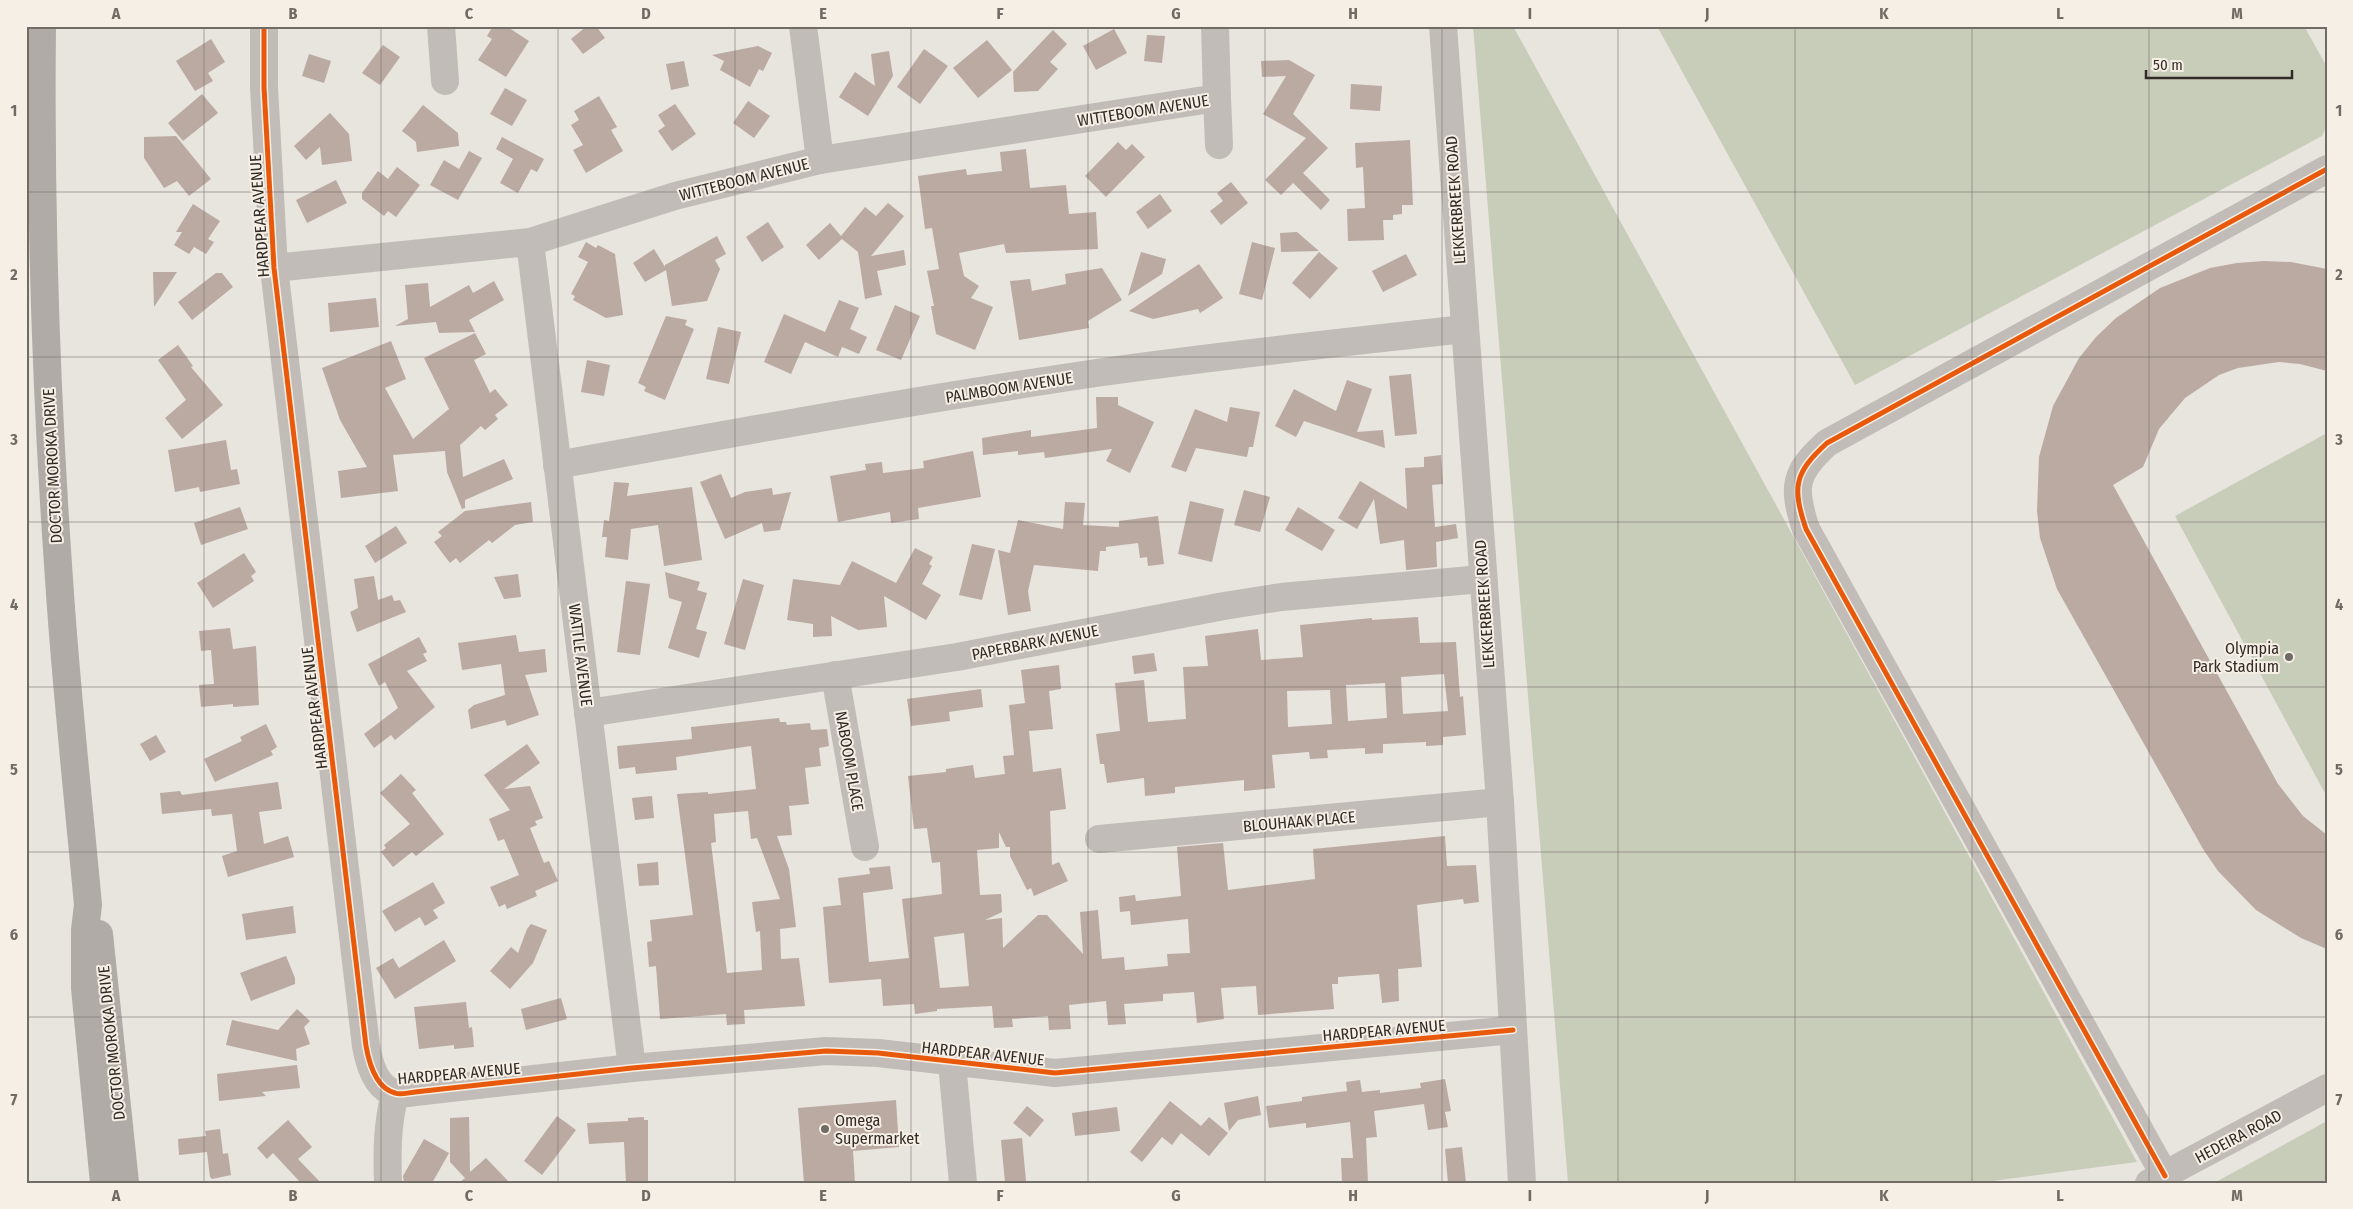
<svg xmlns="http://www.w3.org/2000/svg" width="2353" height="1209" viewBox="0 0 2353 1209" font-family="'Fira Sans Condensed',sans-serif">
	<style>
		.green { fill: #c8cdba }
		.building { fill: #baaaa2; fill-rule: evenodd }
		.lines { fill: none; stroke-linecap: round; stroke-linejoin: round }
		.minor { stroke: #c1bcb7; stroke-width: 28 }
		.major { stroke: #b0aba6; stroke-width: 28 }
		.cycleway-casing { stroke: #f6efe5; stroke-width: 8 }
		.cycleway { stroke: #e8590c; stroke-width: 5 }
		.grid { fill: none; stroke: #716b66; stroke-width: 1; stroke-opacity: 0.55 }
		.poi-dot { fill: #716b66; stroke: #f6efe5; stroke-width: 2 }
		.labels { text-anchor: middle; stroke-width: 4; stroke-linejoin: round; paint-order: stroke }
		.street-label { font-size: 16px; fill: #312a26; stroke: #f6efe5 }
		.poi-label { font-size: 16px; fill: #312a26; stroke: #f6efe5; text-anchor: end }
		.neatline { fill: none; stroke: #716b66; stroke-width: 2 }
		.grid-label { font-size: 16px; text-anchor: middle; font-weight: bold; fill: #716b66 }
	</style>
	<rect width="100%" height="100%" fill="#e8e4de"/>
	<g class="green">
		<polygon points="1473,26 1513,26 2137,1162 1977,1183 1568,1183"/>
		<polygon points="1657,26 2304,26 2327,67 2327,126 2322,136 1855,385"/>
		<polygon points="2327,433 2327,797 2175,516"/>
		<polygon points="2327,1121 2327,1183 2214,1183"/>
	</g>
	<g class="building">
		<polygon points="493,26 506,26 529,41 506,77 478,60 492,39 487,36"/>
		<polygon points="587,26 596,26 605,38 583,54 571,39"/>
		<polygon points="1114,29 1127,53 1096,70 1083,46"/>
		<polygon points="1053,30 1067,44 1050,62 1058,69 1038,91 1014,92 1013,72"/>
		<polygon points="1147,35 1165,36 1162,63 1144,61"/>
		<polygon points="211,39 225,62 208,73 213,81 195,91 176,61"/>
		<polygon points="987,40 1012,70 978,98 953,68"/>
		<polygon points="383,45 400,57 380,85 362,73"/>
		<polygon points="758,46 772,53 763,71 759,69 750,87 720,70 724,61 712,55"/>
		<polygon points="924,49 948,66 920,104 897,87"/>
		<polygon points="889,51 893,76 868,116 839,97 855,72 875,86 871,54"/>
		<polygon points="309,54 331,61 324,83 302,76"/>
		<polygon points="1289,60 1315,75 1293,114 1328,148 1303,173 1330,200 1321,210 1293,183 1281,195 1265,180 1306,138 1263,114 1286,76 1262,77 1261,61"/>
		<polygon points="684,61 689,86 671,90 666,64"/>
		<polygon points="1351,84 1382,86 1380,111 1350,109"/>
		<polygon points="505,88 527,100 512,126 490,114"/>
		<polygon points="202,94 218,113 183,141 168,123"/>
		<polygon points="599,96 617,127 611,130 623,151 586,173 573,150 583,145 571,125 579,120 574,111"/>
		<polygon points="748,101 770,116 754,138 733,123"/>
		<polygon points="675,104 696,134 672,151 658,131 665,126 658,115"/>
		<polygon points="423,105 458,133 459,146 417,152 416,142 402,131"/>
		<polygon points="330,113 349,134 352,161 322,165 320,147 306,160 294,146"/>
		<polygon points="176,136 211,179 189,196 177,181 164,188 144,158 144,137"/>
		<polygon points="502,137 544,159 537,172 531,169 518,193 500,183 513,159 496,149"/>
		<polygon points="1410,140 1413,205 1402,205 1402,214 1393,215 1393,220 1383,220 1384,240 1348,241 1347,209 1365,208 1363,167 1356,168 1355,143"/>
		<polygon points="1118,142 1126,150 1132,144 1145,157 1106,197 1085,176"/>
		<polygon points="1026,149 1030,188 1066,185 1069,214 1096,212 1098,249 1006,253 1004,244 959,253 964,276 979,286 971,298 993,307 975,350 936,334 931,306 934,306 927,271 939,269 932,228 925,229 918,176 966,169 967,175 1002,171 1000,152"/>
		<polygon points="469,151 482,158 458,200 430,185 444,160 459,169"/>
		<polygon points="397,167 420,185 396,217 388,211 384,216 362,199 362,193 378,171 388,179"/>
		<polygon points="336,180 347,203 307,223 296,200"/>
		<polygon points="1231,182 1248,203 1221,225 1210,211 1223,201 1217,193"/>
		<polygon points="1160,194 1172,211 1148,229 1136,212"/>
		<polygon points="888,203 904,216 871,256 904,250 906,265 877,271 882,295 865,299 858,252 842,239 819,260 806,245 830,223 841,236 865,207 876,216"/>
		<polygon points="193,204 220,221 208,239 214,242 206,254 194,247 189,254 174,245 182,232 176,232"/>
		<polygon points="768,222 784,247 762,262 746,237"/>
		<polygon points="1297,232 1319,251 1281,252 1280,233"/>
		<polygon points="717,236 726,254 715,260 720,269 707,301 672,306 666,270 645,282 633,263 654,249 665,267 665,265"/>
		<polygon points="586,242 596,248 598,245 615,254 623,315 606,318 573,300 575,296 571,294 588,262 578,257"/>
		<polygon points="1252,242 1275,248 1262,300 1239,294"/>
		<polygon points="1141,252 1166,259 1162,274 1128,296"/>
		<polygon points="1319,252 1338,268 1310,299 1292,283"/>
		<polygon points="1406,254 1417,275 1383,292 1372,271"/>
		<polygon points="2264,261 2291,262 2327,269 2327,371 2300,364 2279,362 2238,368 2219,375 2185,398 2159,429 2143,467 2113,485 2278,784 2303,816 2327,835 2327,949 2301,938 2256,910 2218,871 2203,849 2057,589 2040,538 2037,511 2039,457 2053,406 2079,358 2096,337 2116,318 2160,288 2210,268 2237,263"/>
		<polygon points="1199,264 1223,298 1200,313 1198,309 1153,319 1129,311"/>
		<polygon points="1102,268 1122,300 1088,321 1089,328 1019,340 1010,281 1030,279 1032,291 1066,284 1065,274"/>
		<polygon points="153,272 177,272 154,307"/>
		<polygon points="216,273 222,273 233,287 192,320 178,302"/>
		<polygon points="494,281 504,300 469,320 475,332 439,333 436,322 395,326 408,319 405,285 428,283 430,307 469,285 473,293"/>
		<polygon points="376,298 379,327 330,332 328,303"/>
		<polygon points="839,300 859,308 850,329 867,337 859,354 842,347 838,357 805,342 791,374 764,362 784,314 825,332"/>
		<polygon points="895,305 920,316 901,360 876,350"/>
		<polygon points="666,316 687,320 685,325 694,329 665,400 644,391 646,387 638,383"/>
		<polygon points="718,327 741,332 729,384 706,379"/>
		<polygon points="475,333 486,354 474,360 490,393 495,389 508,405 495,415 498,419 485,430 481,426 460,445 463,477 504,459 513,479 465,500 465,508 462,509 447,472 445,451 393,455 398,491 341,498 338,471 367,467 340,420 322,368 391,341 406,379 385,388 413,439 449,409 424,358"/>
		<polygon points="178,345 193,366 191,367 223,405 182,439 165,418 186,400 158,360"/>
		<polygon points="587,360 610,365 604,396 581,392"/>
		<polygon points="1411,374 1417,434 1395,436 1389,376"/>
		<polygon points="1347,380 1372,389 1357,432 1383,430 1385,448 1304,421 1296,437 1275,426 1294,389 1336,411"/>
		<polygon points="1096,397 1118,397 1118,405 1154,422 1130,473 1106,461 1112,449 1045,458 1044,452 1018,455 1018,451 983,455 982,438 1031,430 1031,437 1097,428"/>
		<polygon points="1230,407 1260,412 1253,447 1249,447 1247,457 1196,448 1186,472 1171,467 1195,409 1227,422"/>
		<polygon points="226,440 231,470 237,469 240,484 200,492 199,487 175,492 168,450"/>
		<polygon points="973,451 981,497 918,508 919,519 891,523 890,512 838,522 830,476 866,470 865,464 882,462 883,473 924,468 923,461"/>
		<polygon points="1441,455 1443,484 1432,485 1435,527 1456,524 1458,538 1436,542 1437,567 1406,570 1404,540 1380,544 1374,499 1357,529 1338,518 1360,481 1407,509 1405,468 1424,467 1424,457"/>
		<polygon points="721,474 731,498 745,492 772,488 773,495 791,492 780,530 764,532 762,523 725,539 700,482"/>
		<polygon points="614,482 629,483 627,496 692,487 702,560 664,566 658,525 631,529 628,560 605,557 607,537 602,537 604,520 609,521"/>
		<polygon points="1244,490 1270,497 1260,532 1234,525"/>
		<polygon points="1190,501 1224,509 1212,562 1178,554"/>
		<polygon points="531,502 533,522 515,525 492,543 489,540 460,563 456,558 450,563 434,542 442,536 438,532 465,511"/>
		<polygon points="1065,502 1085,503 1083,525 1119,527 1119,521 1158,516 1164,564 1148,566 1147,557 1140,558 1138,543 1106,547 1106,551 1100,551 1098,571 1034,565 1028,591 1031,611 1008,615 998,550 1010,553 1018,520 1063,529"/>
		<polygon points="240,507 248,529 201,545 194,523"/>
		<polygon points="1298,507 1335,530 1322,551 1285,530"/>
		<polygon points="396,526 407,543 375,563 365,546"/>
		<polygon points="972,544 995,549 982,600 959,595"/>
		<polygon points="915,548 933,557 929,564 932,566 922,584 941,595 926,620 884,596 887,627 858,630 831,616 832,636 813,637 813,624 787,620 793,579 840,585 852,561 896,583"/>
		<polygon points="244,553 256,572 251,576 254,581 213,608 197,583"/>
		<polygon points="665,572 700,582 697,590 707,593 696,629 707,632 699,658 668,648 682,602 669,598"/>
		<polygon points="518,574 521,597 504,599 494,577"/>
		<polygon points="374,576 378,600 392,595 394,601 400,600 406,612 357,632 350,612 358,608 354,579"/>
		<polygon points="743,579 764,585 745,650 724,644"/>
		<polygon points="626,581 650,584 640,655 617,652"/>
		<path d="M1418,617L1420,643L1456,642L1460,697L1463,696L1466,735L1443,737V745L1426,746V742L1383,744V753L1365,754V748L1327,750L1328,758L1310,759L1309,752L1272,755L1275,788L1244,791V780L1175,787V793L1145,796L1144,778L1107,783L1104,764H1100L1096,734L1120,731L1115,683L1144,680L1148,722L1186,719L1183,667L1208,666L1205,636L1258,629L1261,660L1303,657L1300,625L1372,618V620ZM1444,674L1448,711L1403,714L1401,677ZM1385,683L1387,718L1348,721L1346,685ZM1330,690L1332,724L1288,727L1287,691Z"/>
		<polygon points="230,628 233,649 256,646 259,705 233,707 233,704 201,707 199,685 214,684 211,650 201,651 199,631"/>
		<polygon points="516,635 519,652 545,649 547,672 525,675 539,715 507,726 505,720 471,729 468,710 474,705 505,695 501,664 462,670 458,643"/>
		<polygon points="419,637 427,652 423,654 427,661 407,671 435,707 395,740 391,735 374,748 364,734 398,708 385,682 379,686 368,664"/>
		<polygon points="1154,653 1157,671 1134,674 1132,656"/>
		<path d="M1059,665L1061,689L1049,691L1053,729L1029,731L1033,772L1061,768L1066,809L1050,811L1052,865L1059,862L1068,881L1034,896L1031,888L1027,890L1010,856V847H1006L999,832V848L977,850L980,895L1001,894L1002,912L985,920L1002,918L1003,948L1038,915H1047L1083,954L1080,912L1098,910L1102,959L1124,957L1125,970L1168,966L1167,954L1190,953L1188,919L1131,925L1130,911L1120,912L1119,897L1135,895L1136,901L1181,896L1177,847L1223,843L1228,890L1315,879L1313,849L1445,836L1447,866L1476,865L1479,902L1464,904L1463,899L1417,905L1422,967L1398,969L1399,1001L1382,1003L1379,974L1338,977V984H1332L1334,1009L1258,1015L1256,986L1221,988L1224,1019L1197,1023L1194,992L1163,994V1001L1124,1004L1126,1024L1108,1025L1106,1001L1069,1005L1071,1029L1049,1030L1048,1016L1012,1019L1013,1027L994,1028L992,1006L937,1009V1011L915,1014L914,1004L883,1006L881,979L829,983L823,907L841,905L838,878L870,874L869,868L890,866L893,889L863,893L869,962L909,958L902,899L942,894L940,862L932,863L927,828L914,829L908,776L946,772V769L973,765L975,778L1005,774L1003,756L1014,755L1009,705L1025,703L1021,670ZM964,933L969,986L940,988L934,937Z"/>
		<polygon points="981,689 983,707 949,712 950,721 911,726 907,699"/>
		<path d="M779,718L780,722H786L787,725L810,723L811,730L827,729L829,746L819,748L821,766L805,768L809,804L789,806L792,835L777,836L789,869L796,927L780,929L781,959L799,958L805,1006L744,1010L745,1024L727,1025L726,1014L660,1019L656,966L649,967L647,942L652,941L650,920L693,915L677,794L708,792V794L756,789L751,746L676,757L677,770L636,774L635,767L619,769L617,746L692,739L691,727ZM748,811L751,839L757,838L780,899L752,902L756,932L760,931L762,970L727,973L711,843L716,842L714,814Z"/>
		<polygon points="266,724 277,747 271,751 273,755 215,782 204,759 242,741 240,737"/>
		<polygon points="156,735 166,752 150,761 140,744"/>
		<polygon points="527,744 540,763 504,789 530,786 543,818 535,821 537,825 530,828 544,863 549,861 558,881 535,891 537,896 507,909 505,904 499,907 490,887 519,875 504,839 498,841 489,819 510,810 484,775"/>
		<polygon points="401,774 416,790 412,793 444,834 416,856 412,852 393,867 381,852 386,848 384,845 410,824 380,793"/>
		<polygon points="278,782 282,809 259,812 264,844 288,836 294,857 228,877 222,856 237,851 232,814 212,816 211,809 162,814 160,793 180,791 182,795"/>
		<polygon points="652,796 654,818 635,820 632,798"/>
		<polygon points="658,862 659,885 639,886 637,864"/>
		<polygon points="433,882 445,903 433,910 438,918 425,926 420,917 395,932 382,911"/>
		<polygon points="293,906 296,933 246,940 242,914"/>
		<polygon points="531,924 547,930 533,963 510,989 490,971 511,947 518,953 527,929"/>
		<polygon points="444,940 456,961 395,999 376,968 393,958 399,968"/>
		<polygon points="286,956 295,978 295,984 251,1001 240,973"/>
		<polygon points="561,998 567,1019 526,1030 521,1009"/>
		<polygon points="466,1002 469,1028 472,1027 474,1047 454,1049 454,1045 419,1049 414,1007"/>
		<polygon points="297,1009 310,1021 304,1027 310,1044 296,1049 297,1061 226,1045 232,1020 278,1030"/>
		<polygon points="297,1065 300,1088 262,1092 266,1096 219,1101 217,1074"/>
		<polygon points="1445,1079 1451,1111 1445,1112 1448,1127 1428,1130 1424,1104 1374,1111 1377,1137 1366,1138 1368,1183 1342,1183 1341,1158 1353,1158 1350,1122 1306,1128 1306,1123 1269,1128 1266,1106 1302,1101 1302,1097 1347,1091 1346,1082 1360,1080 1362,1092 1380,1090 1380,1093 1421,1088 1420,1083"/>
		<polygon points="1258,1096 1261,1115 1238,1120 1229,1131 1224,1103"/>
		<polygon points="896,1100 899,1147 853,1151 855,1183 804,1183 798,1108"/>
		<polygon points="1170,1101 1201,1126 1209,1117 1228,1133 1209,1156 1181,1133 1172,1145 1162,1137 1142,1162 1130,1152"/>
		<polygon points="1027,1106 1044,1120 1030,1137 1013,1123"/>
		<polygon points="1117,1107 1120,1131 1075,1136 1072,1113"/>
		<polygon points="557,1116 576,1130 542,1175 524,1161"/>
		<polygon points="469,1117 470,1172 486,1158 510,1183 459,1183 465,1178 450,1162 450,1118"/>
		<polygon points="644,1117 644,1120 648,1120 648,1183 626,1183 624,1142 589,1144 587,1123 628,1121 628,1118"/>
		<polygon points="288,1120 312,1147 298,1159 321,1183 301,1183 273,1153 267,1159 257,1148"/>
		<polygon points="220,1129 223,1154 228,1153 231,1175 212,1179 210,1177 207,1152 179,1155 178,1139 206,1136 205,1131"/>
		<polygon points="1022,1138 1026,1181 1005,1183 1001,1140"/>
		<polygon points="424,1139 449,1153 432,1183 404,1183 403,1176"/>
		<polygon points="1462,1147 1466,1183 1448,1183 1445,1149"/>
	</g>
	<g class="lines">
		<g class="minor">
			<path d="M264,26V87L274,268L366,1046C369,1063 376,1088 395,1093C400,1095 409,1093 415,1092L632,1068L826,1051L878,1053L1055,1073L1513,1030"/>
			<polyline points="441,26 445,81"/>
			<polyline points="803,26 820,160"/>
			<polyline points="1443,26 1500,802 1522,1183"/>
			<polyline points="1217,98 1219,145"/>
			<polyline points="530,242 632,1068"/>
			<polyline points="274,268 530,242 675,196 820,160 1217,98 1215,26"/>
			<path d="M557,465C739,432 920,399 1103,372C1223,355 1344,342 1465,329"/>
			<polyline points="835,675 865,847"/>
			<polyline points="588,713 957,657 1224,606 1281,597 1482,579"/>
			<polyline points="1099,839 1500,802"/>
			<polyline points="952,1063 963,1183"/>
			<path d="M2165,1176L1806,529C1792,487 1794,473 1827,443L2327,169"/>
			<path d="M388,1183C387,1152 387,1124 395,1094"/>
			<polyline points="2149,1183 2327,1088"/>
		</g>
		<g class="major">
			<path d="M42,26C40,211 46,395 59,579C66,688 78,796 88,905L85,930V988L104,1183"/>
			<polyline points="99,934 125,1183"/>
		</g>
		<defs>
			<g id="cycleway">
				<path d="M264,26V87L274,268L366,1046C369,1063 376,1088 395,1093C400,1095 409,1093 415,1092L632,1068L826,1051L878,1053L1055,1073L1513,1030"/>
				<path d="M2165,1176L1806,529C1792,487 1794,473 1827,443L2327,169"/>
			</g>
		</defs>
		<use href="#cycleway" class="cycleway-casing"/>
		<use href="#cycleway" class="cycleway"/>
	</g>
	<path class="grid" d="M204,26V1183M381,26V1183M558,26V1183M735,26V1183M911,26V1183M1088,26V1183M1265,26V1183M1442,26V1183M1618,26V1183M1795,26V1183M1972,26V1183M2149,26V1183M26,192H2327M26,357H2327M26,522H2327M26,687H2327M26,852H2327M26,1017H2327"/>
	<g class="poi-dot">
		<circle cx="2289" cy="657" r="5"/>
		<circle cx="825" cy="1129" r="5"/>
	</g>
	<g class="labels">
		<g class="street-label">
			<text transform="translate(1143 110) rotate(-9)" y="6">WITTEBOOM AVENUE</text>
			<text transform="translate(744 179) rotate(-14)" y="6">WITTEBOOM AVENUE</text>
			<text transform="translate(1455 200) rotate(-94)" y="6">LEKKERBREEK ROAD</text>
			<text transform="translate(259 216) rotate(-94)" y="6">HARDPEAR AVENUE</text>
			<text transform="translate(1009 387) rotate(-9)" y="6">PALMBOOM AVENUE</text>
			<text transform="translate(52 466) rotate(-93)" y="6">DOCTOR MOROKA DRIVE</text>
			<text transform="translate(1484 604) rotate(-94)" y="6">LEKKERBREEK ROAD</text>
			<text transform="translate(1035 642) rotate(-11)" y="6">PAPERBARK AVENUE</text>
			<text transform="translate(581 655) rotate(83)" y="6">WATTLE AVENUE</text>
			<text transform="translate(314 708) rotate(-97)" y="6">HARDPEAR AVENUE</text>
			<text transform="translate(850 761) rotate(80)" y="6">NABOOM PLACE</text>
			<text transform="translate(1299 821) rotate(-5)" y="6">BLOUHAAK PLACE</text>
			<text transform="translate(1384 1030) rotate(-5)" y="6">HARDPEAR AVENUE</text>
			<text transform="translate(111 1043) rotate(-96)" y="6">DOCTOR MOROKA DRIVE</text>
			<text transform="translate(983 1053) rotate(6)" y="6">HARDPEAR AVENUE</text>
			<text transform="translate(459 1073) rotate(-5)" y="6">HARDPEAR AVENUE</text>
			<text transform="translate(2238 1136) rotate(-28)" y="6">HEDEIRA ROAD</text>
		</g>
		<g class="poi-label">
			<text x="2279" y="654">Olympia<tspan x="2279" dy="18">Park Stadium</tspan></text>
			<text x="835" y="1126" text-anchor="start">Omega<tspan x="835" dy="18">Supermarket</tspan></text>
		</g>
	</g>
	<rect width="2353" height="1209" fill="none" stroke="#f6efe5" stroke-width="55"/>
	<path d="M2146 70v8h146v-8" fill="none" stroke="#312a26" stroke-width="2.5"/>
	<text x="2153" y="70" font-size="15" fill="#312a26" stroke="#f6efe5" stroke-width="4" paint-order="stroke">50 m</text>
	<rect x="28" y="28" width="2298" height="1154" class="neatline"/>
	<g class="grid-label">
		<text x="116" y="19">A</text>
		<text x="293" y="19">B</text>
		<text x="469" y="19">C</text>
		<text x="646" y="19">D</text>
		<text x="823" y="19">E</text>
		<text x="1000" y="19">F</text>
		<text x="1176" y="19">G</text>
		<text x="1353" y="19">H</text>
		<text x="1530" y="19">I</text>
		<text x="1707" y="19">J</text>
		<text x="1884" y="19">K</text>
		<text x="2060" y="19">L</text>
		<text x="2237" y="19">M</text>
		<text x="14" y="116">1</text>
		<text x="2339" y="116">1</text>
		<text x="14" y="280">2</text>
		<text x="2339" y="280">2</text>
		<text x="14" y="445">3</text>
		<text x="2339" y="445">3</text>
		<text x="14" y="610">4</text>
		<text x="2339" y="610">4</text>
		<text x="14" y="775">5</text>
		<text x="2339" y="775">5</text>
		<text x="14" y="940">6</text>
		<text x="2339" y="940">6</text>
		<text x="14" y="1105">7</text>
		<text x="2339" y="1105">7</text>
		<text x="116" y="1201">A</text>
		<text x="293" y="1201">B</text>
		<text x="469" y="1201">C</text>
		<text x="646" y="1201">D</text>
		<text x="823" y="1201">E</text>
		<text x="1000" y="1201">F</text>
		<text x="1176" y="1201">G</text>
		<text x="1353" y="1201">H</text>
		<text x="1530" y="1201">I</text>
		<text x="1707" y="1201">J</text>
		<text x="1884" y="1201">K</text>
		<text x="2060" y="1201">L</text>
		<text x="2237" y="1201">M</text>
	</g>
</svg>
